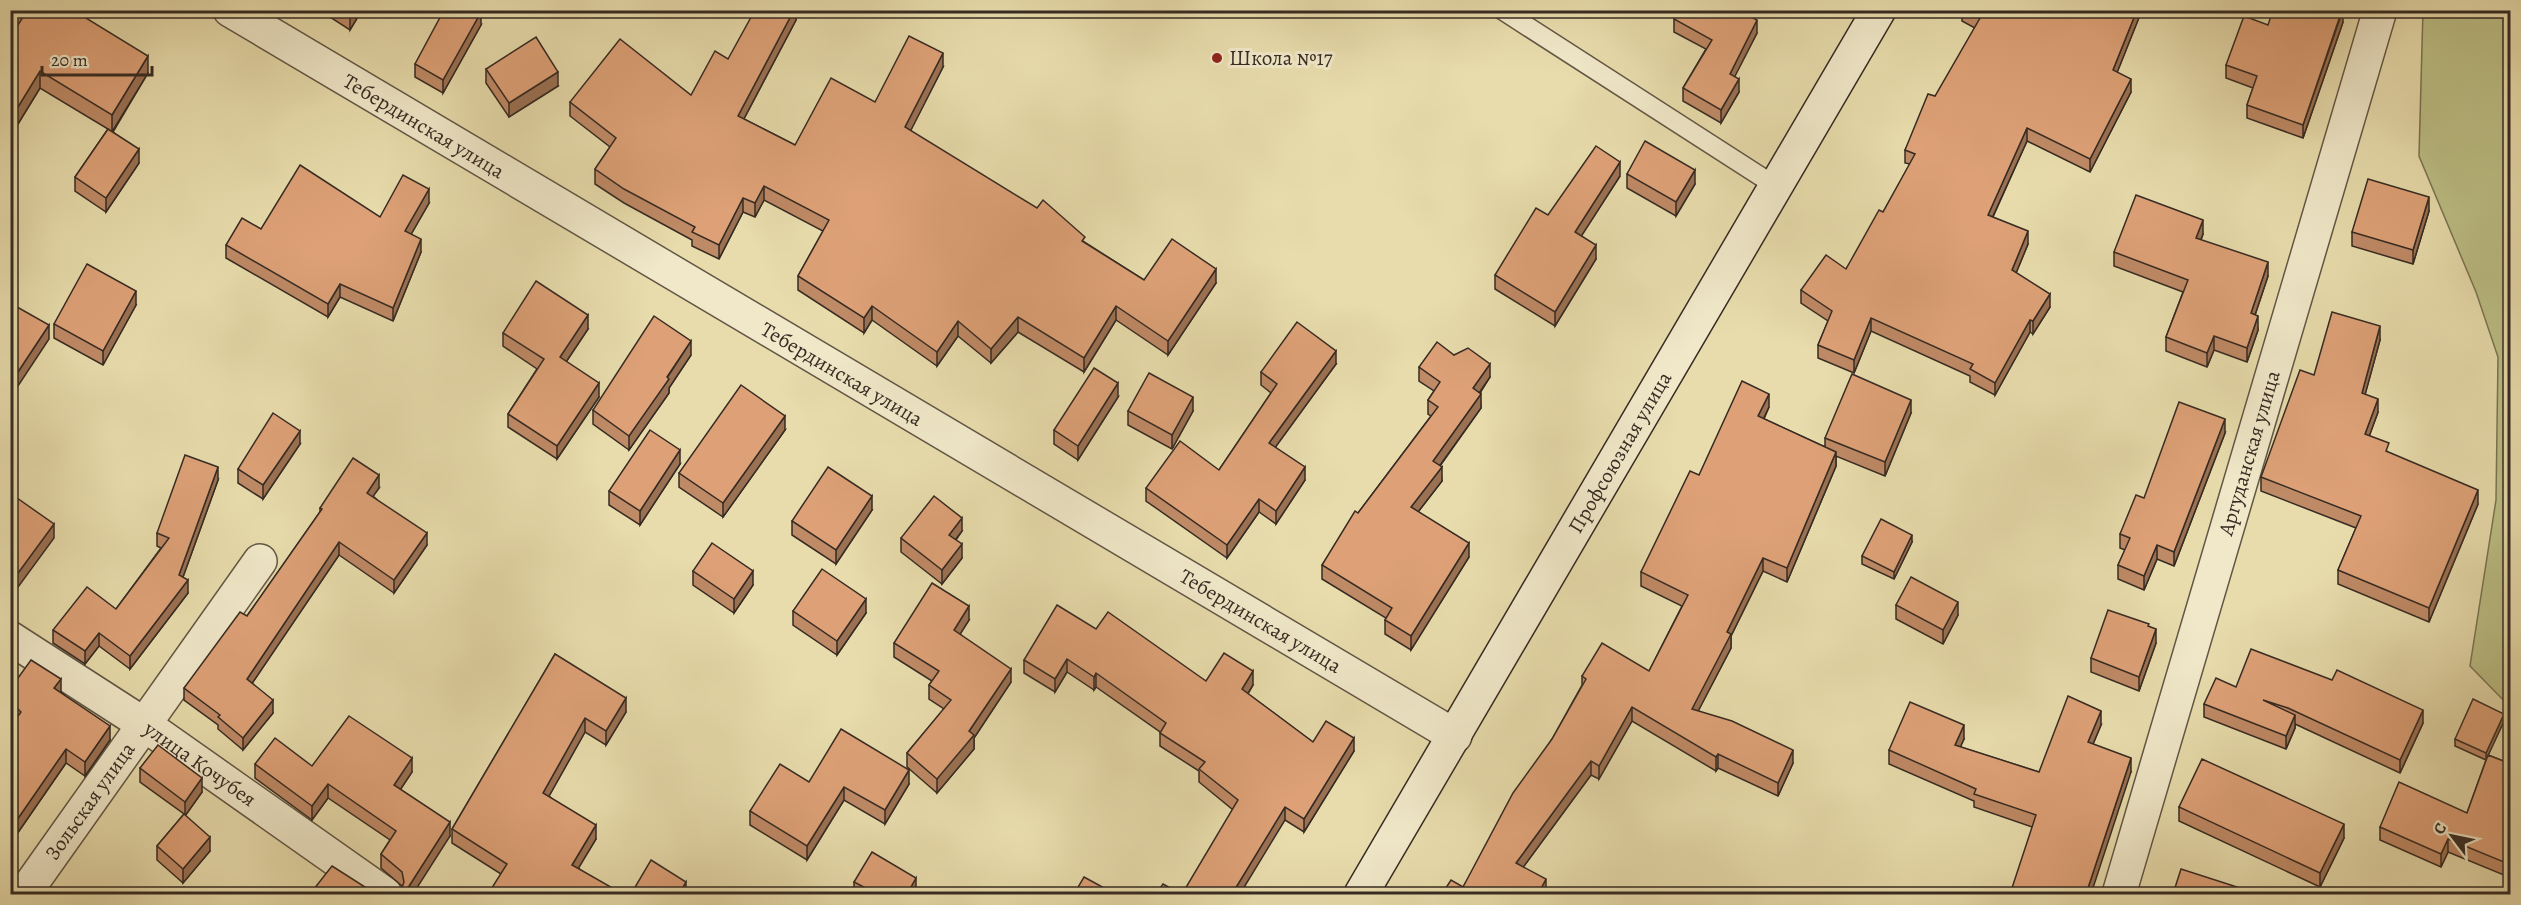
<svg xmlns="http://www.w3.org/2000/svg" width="2521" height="905" viewBox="0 0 2521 905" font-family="Alegreya,serif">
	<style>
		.green { fill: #bcbf85; stroke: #797554; stroke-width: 1.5 }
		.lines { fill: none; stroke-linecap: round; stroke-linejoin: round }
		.lane-casing { stroke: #625745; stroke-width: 21 }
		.street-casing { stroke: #625745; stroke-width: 36 }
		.secondary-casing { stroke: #362b23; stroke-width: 36 }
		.lane { stroke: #f0e8c9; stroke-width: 18 }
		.street { stroke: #f0e8c9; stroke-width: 33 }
		.secondary { stroke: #f0e8c9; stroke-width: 33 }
		.wall { fill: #bf8a66; stroke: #362b23; stroke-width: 1.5 }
		.shaded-wall { fill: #9b7153; stroke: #362b23; stroke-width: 1.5 }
		.building { fill: #dea177; stroke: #362b23; stroke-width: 1.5 }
		.poi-dot { fill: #8f2418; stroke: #f0e8c9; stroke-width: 2 }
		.labels { text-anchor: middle; stroke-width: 6; stroke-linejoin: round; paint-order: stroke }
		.poi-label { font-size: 21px; fill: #362b23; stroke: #f0e8c9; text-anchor: start }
		.street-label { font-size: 21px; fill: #362b23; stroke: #f0e8c9 }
	</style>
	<rect width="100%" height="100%" fill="#e8dcac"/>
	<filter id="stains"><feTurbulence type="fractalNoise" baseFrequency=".00333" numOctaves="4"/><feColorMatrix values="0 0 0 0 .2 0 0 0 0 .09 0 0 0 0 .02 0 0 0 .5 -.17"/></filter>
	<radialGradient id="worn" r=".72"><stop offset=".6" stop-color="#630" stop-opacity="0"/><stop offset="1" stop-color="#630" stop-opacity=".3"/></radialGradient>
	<polygon class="green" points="2423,10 2510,11 2510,707 2470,666 2496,500 2498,357 2476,292 2419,156"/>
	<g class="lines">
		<defs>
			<polyline id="lane" points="1502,10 1777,187"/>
			<g id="street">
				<path id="s1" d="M230,10C637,255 1047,494 1455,736"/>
				<path id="s2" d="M10,638L145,725L385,894"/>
				<path id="s3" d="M24,894L260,561"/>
				<path id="s4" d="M2119,894L2380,10"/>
			</g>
			<g id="secondary">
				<path id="s5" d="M1361,894L1879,10"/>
			</g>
		</defs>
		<use href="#lane" class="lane-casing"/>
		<use href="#street" class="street-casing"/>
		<use href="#secondary" class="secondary-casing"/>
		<use href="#lane" class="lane"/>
		<use href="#street" class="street"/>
		<use href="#secondary" class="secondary"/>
	</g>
	<g class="wall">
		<polygon points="10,10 87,10 83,17 148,73 113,132 139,163 106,212 75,191 75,177 108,129 40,88 10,137 10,38 16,29 10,26"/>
		<polygon points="319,10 362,10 350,30"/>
		<polygon points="796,10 796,20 744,119 795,145 875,102 943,67 910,131 1144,280 1216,283 1168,355 1116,320 1084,372 1018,332 991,363 958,336 937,366 872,320 864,333 798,290 798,276 823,231 764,200 755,217 743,212 719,259 692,246 692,240 624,203 595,184 595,169 610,147 570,116 570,102 691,95 728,59"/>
		<polygon points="1962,10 2142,10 2117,72 2131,92 2090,172 2027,141 1993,217 2028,244 2016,273 2050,307 2033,334 2030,332 1995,395 1970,382 1970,376 1871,331 1854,373 1818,358 1818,345 1828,321 1801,303 1801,290 1846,269 1883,212 1910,164 1905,163 1905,150 1975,28 1962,21"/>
		<polygon points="1744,14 1757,33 1734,77 1739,92 1721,123 1683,101 1683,88 1706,49 1674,32 1674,19"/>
		<polygon points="2343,22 2303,138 2247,118 2247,105 2253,88 2226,78 2226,65 2268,25"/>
		<polygon points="481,25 443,93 415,77 415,64"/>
		<polygon points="486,69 558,86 509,117 486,83"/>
		<polygon points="1627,174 1695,184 1676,216 1627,188"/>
		<polygon points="1620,176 1581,236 1596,259 1555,326 1495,289 1495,275 1548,215"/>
		<polygon points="429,203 411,234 421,252 393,321 340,297 328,317 226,258 226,245 261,229 380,217"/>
		<polygon points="2429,211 2413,264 2352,246 2352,232"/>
		<polygon points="2203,234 2201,240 2268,276 2255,315 2258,330 2247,362 2214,350 2207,367 2166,351 2166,337 2183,292 2114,266 2114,252"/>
		<polygon points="136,305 103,365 54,338 54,324"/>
		<polygon points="588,329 566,362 599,397 557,459 508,427 508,414 537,369 503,346 503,333"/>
		<polygon points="2380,340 2365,394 2378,412 2369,436 2389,453 2478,504 2429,622 2338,584 2338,570 2356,528 2261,491 2261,477 2314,375"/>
		<polygon points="691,355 669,388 669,393 629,450 593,424 593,410"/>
		<polygon points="1454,355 1490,377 1480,393 1481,408 1440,466 1442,481 1418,512 1469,557 1411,650 1385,634 1385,620 1386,618 1322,579 1322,565 1358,513 1431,416 1428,414 1428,400 1434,391 1419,381 1419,367"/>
		<polygon points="1336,364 1275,447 1305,480 1276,524 1259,512 1227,558 1146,501 1146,488 1219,470 1271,393 1261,385 1261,372"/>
		<polygon points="1118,397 1078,460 1054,444 1054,430"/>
		<polygon points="1769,407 1764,419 1825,447 1825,438 1911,413 1885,476 1836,456 1836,466 1787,582 1763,571 1731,636 1731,648 1698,711 1793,763 1778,796 1718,768 1716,771 1632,721 1599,779 1591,775 1523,867 1546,893 1463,887 1552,739 1582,685 1582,676 1649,671 1682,606 1641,586 1641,572 1699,475"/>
		<polygon points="1128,411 1193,411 1172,449 1128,425"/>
		<polygon points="785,430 723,517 679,487 679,473"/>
		<polygon points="2225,433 2174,566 2157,559 2144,590 2118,579 2118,565 2125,550 2120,548 2120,534 2144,498"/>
		<polygon points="300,444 263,499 238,483 238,469"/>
		<polygon points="680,464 640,525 609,505 609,491"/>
		<polygon points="218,480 183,577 188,593 130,669 99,646 85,664 53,643 53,630 116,609 161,548 157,546 157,533"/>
		<polygon points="379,488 373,496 427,545 394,593 339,555 252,683 273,713 243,750 218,729 218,725 184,700 184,688 247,616 320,512 320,508"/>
		<polygon points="872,510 836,564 792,535 792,521"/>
		<polygon points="962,531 956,540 962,558 942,584 901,552 901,538"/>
		<polygon points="1912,542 1894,579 1862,564 1862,556"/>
		<polygon points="693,571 753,585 734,613 693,585"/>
		<polygon points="1896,605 1958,615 1943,644 1896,619"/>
		<polygon points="793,611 866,613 837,655 793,625"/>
		<polygon points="969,620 960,634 1011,682 974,738 974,749 937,793 907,767 907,753 944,709 929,699 929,685 932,681 894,657 894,643"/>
		<polygon points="2149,627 2156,643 2139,691 2091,672 2091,658"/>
		<polygon points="1096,629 1206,681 1253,685 1248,694 1313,742 1354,751 1304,832 1285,820 1232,809 1199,782 1199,771 1160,746 1160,732 1096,687 1094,690 1067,672 1055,692 1024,673 1024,660"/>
		<polygon points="555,654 626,712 606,745 585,732 549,796 596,839 578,868 616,894 501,874 452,843 452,829"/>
		<polygon points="2236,687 2423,723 2400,773 2295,724 2295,728 2286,749 2204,717 2204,704"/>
		<polygon points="10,689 61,692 110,740 85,776 66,763 10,844 10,727 15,720 10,715"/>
		<polygon points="2504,721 2488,755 2511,764 2511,878 2448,852 2441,867 2380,840 2380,827 2467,813 2486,760 2455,746 2455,739"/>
		<polygon points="2101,725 2093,744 2131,772 2032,827 1974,807 1974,801 1889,764 1889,750 1964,739 1960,747 2039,772"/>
		<polygon points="255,764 312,766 412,772 400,790 450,836 401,890 402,886 381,868 381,854 390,840 328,798 312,820 255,778"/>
		<polygon points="140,768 202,792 185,816 210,851 183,883 157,860 157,846 184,814 140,782"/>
		<polygon points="809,782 909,784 885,824 844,800 807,860 750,825 750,811"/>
		<polygon points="2179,807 2344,838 2320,887 2179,821"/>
		<polygon points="854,882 916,892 915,894 854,894"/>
	</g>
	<g class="shaded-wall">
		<polygon points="77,10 87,10 76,29 76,12"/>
		<polygon points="353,10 362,10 350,30 350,16"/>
		<polygon points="794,10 796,10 796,20 738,130 738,116"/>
		<polygon points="2137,10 2142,10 2113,83 2113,70"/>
		<polygon points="2343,10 2343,22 2303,138 2303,125"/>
		<polygon points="481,12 481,25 443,93 443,80"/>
		<polygon points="1757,20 1757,33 1730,86 1730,74"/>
		<polygon points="943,53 943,67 905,142 905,127"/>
		<polygon points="148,56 148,73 112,132 112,115"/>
		<polygon points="40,71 40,88 10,137 10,120"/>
		<polygon points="558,72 558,86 509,117 509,103"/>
		<polygon points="1739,79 1739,92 1721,123 1721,110"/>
		<polygon points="2131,79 2131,92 2090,172 2090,159"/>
		<polygon points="2027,128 2027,141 1988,227 1988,215"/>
		<polygon points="139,149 139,163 106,212 106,198"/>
		<polygon points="1620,162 1620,176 1575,246 1575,232"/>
		<polygon points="1695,170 1695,184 1676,216 1676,202"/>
		<polygon points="764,186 764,200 755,217 755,203"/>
		<polygon points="429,189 429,203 405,245 405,231"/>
		<polygon points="2429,197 2429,211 2413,264 2413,250"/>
		<polygon points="743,198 743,212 719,259 719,245"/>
		<polygon points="2203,220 2203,234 2196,252 2196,238"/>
		<polygon points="2028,231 2028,244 2012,283 2012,270"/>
		<polygon points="421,239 421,252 393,321 393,308"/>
		<polygon points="1596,245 1596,259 1555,326 1555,312"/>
		<polygon points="2268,262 2268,276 2251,327 2251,313"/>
		<polygon points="1216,269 1216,283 1168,355 1168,341"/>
		<polygon points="340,284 340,297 328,317 328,304"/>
		<polygon points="136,291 136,305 103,365 103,351"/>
		<polygon points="2050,294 2050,307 2033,334 2033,321"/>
		<polygon points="872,306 872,320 864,333 864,318"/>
		<polygon points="1116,306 1116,320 1084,372 1084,358"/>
		<polygon points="588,315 588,329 560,371 560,357"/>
		<polygon points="2258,316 2258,330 2247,362 2247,348"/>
		<polygon points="1018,317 1018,332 991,363 991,349"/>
		<polygon points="1871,318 1871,331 1854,373 1854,360"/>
		<polygon points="2030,320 2030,332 1995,395 1995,383"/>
		<polygon points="958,321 958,336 937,366 937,352"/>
		<polygon points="49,325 49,339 10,398 10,384"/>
		<polygon points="2380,326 2380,340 2362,406 2362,393"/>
		<polygon points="2214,336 2214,350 2207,367 2207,353"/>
		<polygon points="691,341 691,355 669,388 669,393 629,450 629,436"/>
		<polygon points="1336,351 1336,364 1269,456 1269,443"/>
		<polygon points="1490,364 1490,377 1473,402 1473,388"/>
		<polygon points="599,383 599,397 557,459 557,446"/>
		<polygon points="1118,383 1118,397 1078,460 1078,446"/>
		<polygon points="1481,394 1481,408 1433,475 1433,461"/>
		<polygon points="1769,394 1769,407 1758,430 1758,416"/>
		<polygon points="1193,397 1193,411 1172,449 1172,435"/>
		<polygon points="2378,399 2378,412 2365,448 2365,434"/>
		<polygon points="1911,400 1911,413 1885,476 1885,462"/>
		<polygon points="785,416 785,430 723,517 723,503"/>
		<polygon points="2225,419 2225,433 2174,566 2174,552"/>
		<polygon points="300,431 300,444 263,499 263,485"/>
		<polygon points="680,450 680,464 640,525 640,511"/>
		<polygon points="1836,452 1836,466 1787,582 1787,568"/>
		<polygon points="218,467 218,480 179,588 179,575"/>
		<polygon points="1305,467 1305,480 1276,524 1276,511"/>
		<polygon points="1442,467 1442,481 1411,521 1411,507"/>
		<polygon points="379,475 379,488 367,505 367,493"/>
		<polygon points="2478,490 2478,504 2429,622 2429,608"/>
		<polygon points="872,496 872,510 836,564 836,550"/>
		<polygon points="1259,499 1259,512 1227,558 1227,545"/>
		<polygon points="962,518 962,531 949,548 949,535"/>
		<polygon points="54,524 54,538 10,598 10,584"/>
		<polygon points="427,533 427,545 394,593 394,580"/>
		<polygon points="1912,535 1912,542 1894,579 1894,572"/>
		<polygon points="339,542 339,555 247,691 247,679"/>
		<polygon points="1469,543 1469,557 1411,650 1411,636"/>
		<polygon points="962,544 962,558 942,584 942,570"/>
		<polygon points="2157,545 2157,559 2144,590 2144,576"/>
		<polygon points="1763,558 1763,571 1731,636 1731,648 1692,723 1692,709 1727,632"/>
		<polygon points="753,571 753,585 734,613 734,599"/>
		<polygon points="188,580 188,593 130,669 130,656"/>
		<polygon points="866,599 866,613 837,655 837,641"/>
		<polygon points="1958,602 1958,615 1943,644 1943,630"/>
		<polygon points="969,606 969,620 954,644 954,630"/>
		<polygon points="2156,629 2156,643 2139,691 2139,677"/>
		<polygon points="99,633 99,646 85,664 85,651"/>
		<polygon points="1067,659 1067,672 1055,692 1055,679"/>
		<polygon points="1011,669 1011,682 974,738 974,749 937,793 937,779"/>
		<polygon points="1253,671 1253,685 1242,703 1242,689"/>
		<polygon points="1096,673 1096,687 1094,690 1094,677"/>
		<polygon points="61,679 61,693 54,688"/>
		<polygon points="626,698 626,712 606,745 606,731"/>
		<polygon points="273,700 273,713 243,750 243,738"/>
		<polygon points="1632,707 1632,721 1599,779 1599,766"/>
		<polygon points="2423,710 2423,723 2400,773 2400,760"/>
		<polygon points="2101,711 2101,725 2088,756 2088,742"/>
		<polygon points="2504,714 2504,721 2486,760 2486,753"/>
		<polygon points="2295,715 2295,728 2286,749 2286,736"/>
		<polygon points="585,718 585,732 543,807 543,793"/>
		<polygon points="1964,725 1964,739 1955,759 1955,745"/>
		<polygon points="110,726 110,740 85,776 85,762"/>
		<polygon points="1354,738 1354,751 1304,832 1304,819"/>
		<polygon points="66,749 66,763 10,844 10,830"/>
		<polygon points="1793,750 1793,763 1778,796 1778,783"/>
		<polygon points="1718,754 1718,768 1716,771 1716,757"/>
		<polygon points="412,758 412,772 394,799 394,785"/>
		<polygon points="2131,758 2131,772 2091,894 2086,894"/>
		<polygon points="1591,761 1591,775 1516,877 1516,863"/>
		<polygon points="909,770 909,784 885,824 885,810"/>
		<polygon points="202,778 202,792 185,816 185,802"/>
		<polygon points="328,784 328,798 312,820 312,806"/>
		<polygon points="844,787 844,800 807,860 807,846"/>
		<polygon points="1285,807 1285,820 1240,894 1232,894"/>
		<polygon points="450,822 450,836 413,894 404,894"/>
		<polygon points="2344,824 2344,838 2320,887 2320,873"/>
		<polygon points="596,825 596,839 572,879 572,865"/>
		<polygon points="210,837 210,851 183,883 183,869"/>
		<polygon points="2448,839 2448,852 2441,867 2441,854"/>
		<polygon points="916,878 916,892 915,894 907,894"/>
		<polygon points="1546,879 1546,894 1538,894"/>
		<polygon points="686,882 686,894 679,894"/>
	</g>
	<g class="building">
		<polygon points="13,10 77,10 76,12 148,56 112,115 40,71 10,120 10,38 23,17"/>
		<polygon points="341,10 353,10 350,16"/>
		<polygon points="444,10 479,10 481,12 443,80 415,64"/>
		<polygon points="755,10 794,10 738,116 795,145 831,78 875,102 909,36 943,53 905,127 1037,208 1043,200 1085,237 1082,241 1144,280 1172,239 1216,269 1168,341 1116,306 1084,358 1018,317 991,349 958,321 937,352 872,306 864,318 798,276 829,220 764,186 755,203 743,198 719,245 692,232 695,227 624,189 595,169 616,138 570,102 620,39 691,95 715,51 728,59"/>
		<polygon points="1678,10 1739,10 1757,20 1730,74 1739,79 1721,110 1683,88 1712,40 1674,19"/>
		<polygon points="1967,10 2137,10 2113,70 2131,79 2090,159 2027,128 1988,215 2028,231 2012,270 2050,294 2033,321 2030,320 1995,383 1970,369 1973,364 1871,318 1854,360 1818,345 1832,311 1801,290 1826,255 1846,269 1879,210 1883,212 1915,154 1905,150 1928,94 1935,96 1980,18"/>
		<polygon points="2273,10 2342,10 2303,125 2247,105 2257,76 2226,65 2244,16 2268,25"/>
		<polygon points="536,37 558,72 509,103 486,69"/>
		<polygon points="108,129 139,149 106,198 75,177"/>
		<polygon points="1645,141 1695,170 1676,202 1627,174"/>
		<polygon points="1596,146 1620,162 1575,232 1596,245 1555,312 1495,275 1536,208 1548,215"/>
		<polygon points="300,165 380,217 403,175 429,189 405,231 421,239 393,308 340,284 328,304 226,245 242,218 261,229"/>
		<polygon points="2368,179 2429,197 2413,250 2352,232"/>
		<polygon points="2136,195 2203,220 2196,238 2268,262 2251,313 2258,316 2247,348 2214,336 2207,353 2166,337 2188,280 2114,252"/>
		<polygon points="87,264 136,291 103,351 54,324"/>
		<polygon points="536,281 588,315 560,357 599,383 557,446 508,414 544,359 503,333"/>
		<polygon points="10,303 49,325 10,384"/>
		<polygon points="2332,312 2380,326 2362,393 2378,399 2365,434 2389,443 2386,451 2478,490 2429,608 2338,570 2361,516 2261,477 2300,370 2314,375"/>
		<polygon points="654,316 691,341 667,377 669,379 629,436 593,410"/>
		<polygon points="1297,322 1336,351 1269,443 1305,467 1276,511 1259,499 1227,545 1146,488 1180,441 1219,470 1277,384 1261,372"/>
		<polygon points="1437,342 1454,355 1468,348 1490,364 1473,388 1481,394 1433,461 1442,467 1411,507 1469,543 1411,636 1385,620 1392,608 1322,565 1355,511 1358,513 1438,407 1428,400 1440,382 1419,367"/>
		<polygon points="1094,368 1118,383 1078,446 1054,430"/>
		<polygon points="1149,373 1193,397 1172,435 1128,411"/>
		<polygon points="1852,374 1911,400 1885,462 1825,438"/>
		<polygon points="1742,381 1769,394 1758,416 1836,452 1787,568 1763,558 1727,632 1731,634 1692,709 1732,721 1793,750 1778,783 1718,754 1716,757 1632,707 1599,766 1591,761 1516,863 1546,879 1538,894 1442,894 1451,880 1463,887 1513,793 1552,739 1586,679 1582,676 1602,643 1649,671 1688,595 1641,572 1690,471 1699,475"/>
		<polygon points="741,385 785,416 723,503 679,473"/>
		<polygon points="2179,402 2225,419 2174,552 2157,545 2144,576 2118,565 2130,538 2120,534 2136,495 2144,498"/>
		<polygon points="273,413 300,431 263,485 238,469"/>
		<polygon points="650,430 680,450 640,511 609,491"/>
		<polygon points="185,455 218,467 179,575 188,580 130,656 99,633 85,651 53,630 87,587 116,609 169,538 157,533"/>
		<polygon points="353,458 379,475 367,493 427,533 394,580 339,542 247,679 273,700 243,738 218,717 220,715 184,688 240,612 247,616 322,509 320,508"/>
		<polygon points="828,467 872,496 836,550 792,521"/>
		<polygon points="10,493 54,524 10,584"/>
		<polygon points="934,496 962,518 949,535 962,544 942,570 901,538"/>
		<polygon points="1881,519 1912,535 1894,572 1862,556"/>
		<polygon points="712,543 753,571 734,599 693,571"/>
		<polygon points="822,569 866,599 837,641 793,611"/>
		<polygon points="1911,577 1958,602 1943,630 1896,605"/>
		<polygon points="932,583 969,606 954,630 1011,669 969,731 974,735 937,779 907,753 951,700 929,685 939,671 894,643"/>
		<polygon points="1057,605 1096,629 1108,612 1206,681 1224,653 1253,671 1242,689 1313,742 1326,721 1354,738 1304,819 1285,807 1232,894 1182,894 1238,800 1199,769 1205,762 1160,733 1166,723 1096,673 1094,677 1067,659 1055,679 1024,660"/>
		<polygon points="2108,610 2149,624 2148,626 2156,629 2139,677 2091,658"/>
		<polygon points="2251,649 2332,680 2337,670 2423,710 2400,760 2288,708 2263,700 2295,715 2286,736 2204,704 2216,678 2236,687"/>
		<polygon points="555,654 626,698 606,731 585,718 543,793 596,825 572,865 616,890 613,894 488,894 507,864 452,829"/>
		<polygon points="31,660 61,679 54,688 110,726 85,762 66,749 10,830 10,727 21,712 10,701 10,689"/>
		<polygon points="2068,696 2101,711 2088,742 2131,758 2086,894 2010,894 2036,815 1974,794 1976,789 1889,750 1910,702 1964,725 1955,745 2039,772"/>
		<polygon points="2473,699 2504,714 2486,753 2455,739"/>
		<polygon points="349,716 412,758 394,785 450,822 404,894 396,894 401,890 404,882 402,872 381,854 396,831 328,784 312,806 255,764 275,738 312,766"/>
		<polygon points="841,729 909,770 885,810 844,787 807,846 750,811 780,764 809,782"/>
		<polygon points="158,745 202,778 185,802 140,768"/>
		<polygon points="2488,755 2511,764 2511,865 2448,839 2441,854 2380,827 2399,782 2467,813"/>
		<polygon points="2202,759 2344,824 2320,873 2179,807"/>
		<polygon points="184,814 210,837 183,869 157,846"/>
		<polygon points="872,852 916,878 907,894 877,894 854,882"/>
		<polygon points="651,860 686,882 679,894 631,894"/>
		<polygon points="332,866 376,894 310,894"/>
		<polygon points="2181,869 2240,888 2238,894 2173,894"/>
		<polygon points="1084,877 1115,894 1074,894"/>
		<polygon points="1163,884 1181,894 1156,894"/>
		<polygon points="184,887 194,894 179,894"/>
	</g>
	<circle class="poi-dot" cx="1217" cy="58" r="6"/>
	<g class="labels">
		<g class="poi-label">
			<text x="1229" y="65">Школа №17</text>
		</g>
		<g class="street-label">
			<text dy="7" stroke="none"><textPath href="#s1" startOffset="226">Тебердинская улица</textPath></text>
			<text dy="7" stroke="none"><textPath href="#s1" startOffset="712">Тебердинская улица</textPath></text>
			<text dy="7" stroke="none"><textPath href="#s5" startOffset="512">Профсоюзная улица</textPath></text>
			<text dy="7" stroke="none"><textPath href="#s4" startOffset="460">Аргуданская улица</textPath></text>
			<text dy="7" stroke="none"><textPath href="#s1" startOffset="1198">Тебердинская улица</textPath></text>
			<text dy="7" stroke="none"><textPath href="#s2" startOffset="228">улица Кочубея</textPath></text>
			<text dy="7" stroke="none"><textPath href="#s3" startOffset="114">Зольская улица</textPath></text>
		</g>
	</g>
	<rect width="2521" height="905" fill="none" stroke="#e8dcac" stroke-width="36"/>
	<rect x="12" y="12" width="2497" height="881" fill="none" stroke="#362b23" stroke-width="3"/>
	<rect x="18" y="18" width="2485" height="869" fill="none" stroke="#362b23" stroke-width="1.5"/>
	<g transform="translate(2452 836) rotate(302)" stroke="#f0e8c9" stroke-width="4.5" paint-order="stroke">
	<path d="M0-4.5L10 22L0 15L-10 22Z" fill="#362b23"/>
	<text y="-9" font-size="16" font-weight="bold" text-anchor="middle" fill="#362b23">С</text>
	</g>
	<path d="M42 66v9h110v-9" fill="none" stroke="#362b23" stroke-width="3"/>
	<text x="51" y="66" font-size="18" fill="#362b23" stroke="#f0e8c9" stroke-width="4.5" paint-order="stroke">20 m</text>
	<rect width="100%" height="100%" filter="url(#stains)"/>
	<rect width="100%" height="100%" fill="url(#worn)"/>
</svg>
